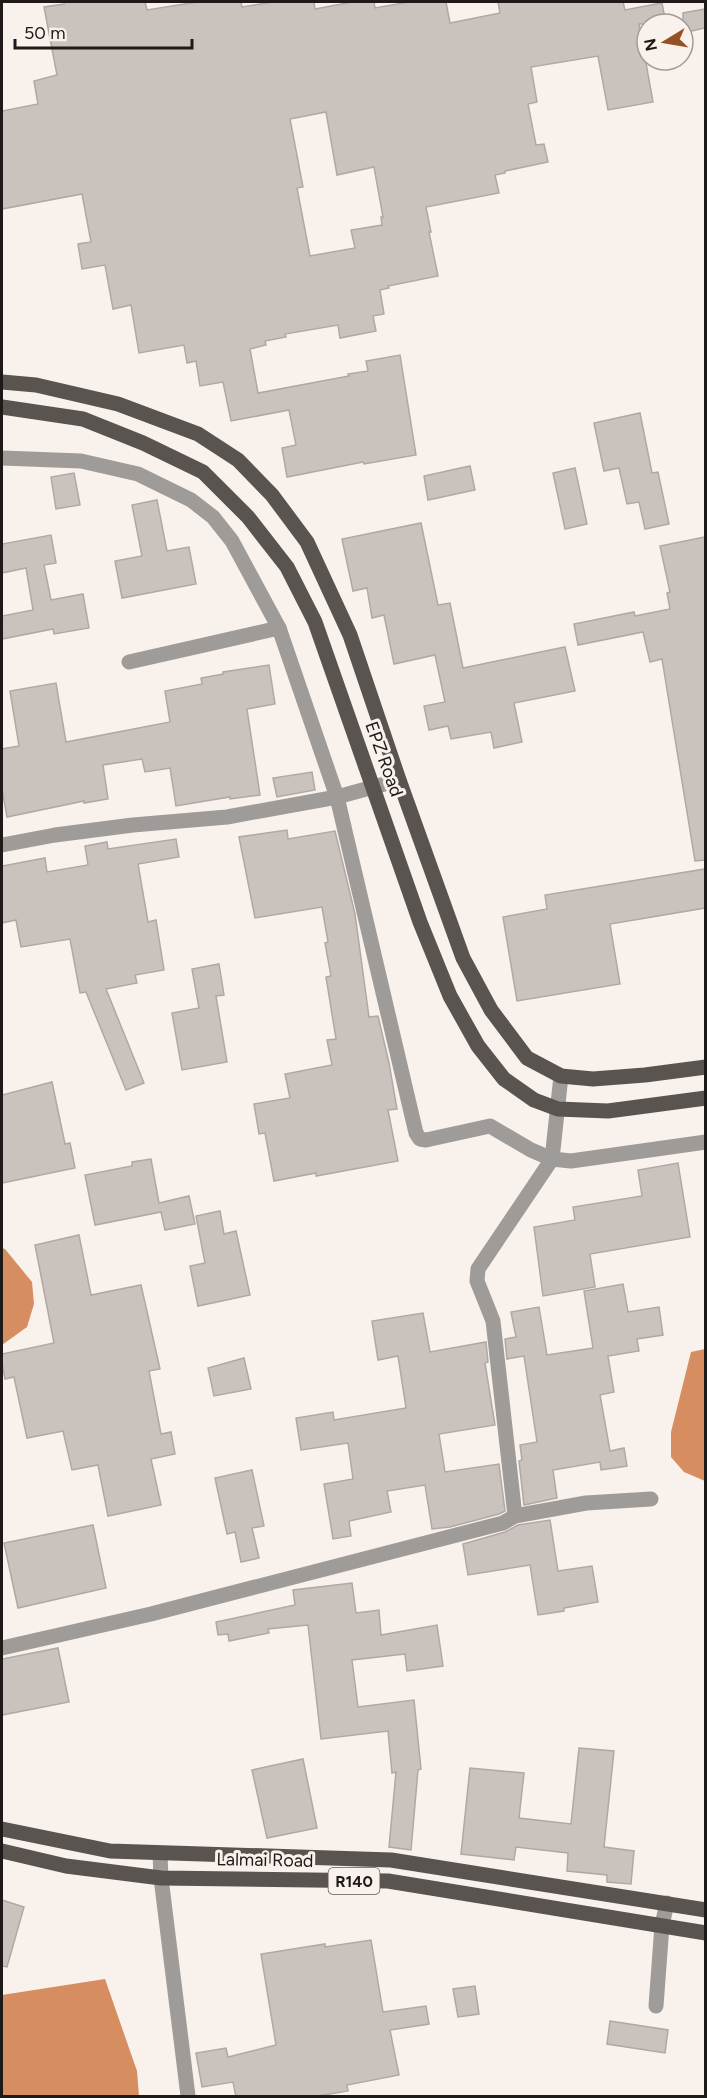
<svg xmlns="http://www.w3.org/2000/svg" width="707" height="2098" viewBox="0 0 707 2098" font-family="Figtree,sans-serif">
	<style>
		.water { fill: #d68d60 }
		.building { fill: #cac2bd; stroke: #b0a8a4; stroke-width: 1.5; fill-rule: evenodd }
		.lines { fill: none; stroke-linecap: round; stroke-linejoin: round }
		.minor { stroke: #9e9b99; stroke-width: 15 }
		.major { stroke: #5a5451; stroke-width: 15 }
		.labels { text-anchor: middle; stroke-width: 6; stroke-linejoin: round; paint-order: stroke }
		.shield { fill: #f9f1ec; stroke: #5f5a58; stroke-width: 1.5 }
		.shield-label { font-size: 16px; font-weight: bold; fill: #1d1a19 }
		.street-label { font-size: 18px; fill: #1d1a19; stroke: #f9f1ec }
	</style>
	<rect width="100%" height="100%" fill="#f9f1ec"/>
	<g class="water">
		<polygon points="2,1248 5,1249 32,1282 34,1304 27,1327 2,1345"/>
		<polygon points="705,1349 706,1349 705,1481 684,1472 671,1457 671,1432 691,1352"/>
		<polygon points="105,1979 137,2071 139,2096 2,2096 2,1995"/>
	</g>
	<g class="building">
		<path d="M64,2H145L147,10L197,2H241L242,7L273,2H314L315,9L352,2H374L375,8L409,2H446L450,23L500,13L498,2H623L625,10L662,3L666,24H639L653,102L608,110L598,56L531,67L537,102L528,104L536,145L544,144L548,162L505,171V173L495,175L499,193L426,207L431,232H429L438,276L388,286L389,288L380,290L384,314L373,316L376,331L340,338L338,325L285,334L286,337L265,341L266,345L250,349L258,393L349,376L348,374L368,371L366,361L400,355L416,455L364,464L363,462L287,477L282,448L296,445L289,410L231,421L223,382L200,386L196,361L187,363L184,345L139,353L131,305L113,309L105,265L82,269L78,244L91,242L82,194L2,209V111L38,104L34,81L57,75L44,7L64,4ZM326,112L337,175L374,167L383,217H381L382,225L351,230L355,248L310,256L297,188L303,187L290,119Z"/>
		<polygon points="705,9 705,28 683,33 683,13"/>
		<polygon points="640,413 652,473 658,472 669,524 645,529 639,502 627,504 619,468 604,471 594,423"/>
		<polygon points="470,466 475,490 428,500 424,476"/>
		<polygon points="575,468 587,524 565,529 553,473"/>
		<polygon points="74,473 80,505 56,509 51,477"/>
		<polygon points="157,500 167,551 189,547 196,584 122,598 115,561 142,556 132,505"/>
		<polygon points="421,523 438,605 450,603 463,668 565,647 575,691 514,703 522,742 494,748 491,732 451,739 448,726 429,730 424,706 445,702 435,655 394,664 384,615 372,618 367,588 353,591 342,539"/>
		<polygon points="51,535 56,563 44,565 51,600 83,594 89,628 54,634 53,629 2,639 2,616 33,610 26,568 2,573 2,544"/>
		<polygon points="705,537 705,860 695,861 662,659 650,662 643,632 578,645 574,624 634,612 635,616 670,609 667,593 670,592 660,546"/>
		<polygon points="269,665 275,704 247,709 260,795 230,799 230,797 176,806 170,768 145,772 142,759 103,765 108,799 84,803 84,801 7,817 2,789 2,749 19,746 10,691 56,683 66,742 170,722 165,691 202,684 201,678 223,674 223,672"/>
		<polygon points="312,772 315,790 277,797 273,778"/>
		<polygon points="287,830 288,839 335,831 355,914 369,1017 378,1016 389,1063 397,1109 388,1110 398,1161 316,1176 316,1173 274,1181 265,1133 259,1134 254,1104 290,1098 285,1074 332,1065 327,1040 336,1039 326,977 331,976 325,943 328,942 322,907 255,918 239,837"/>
		<polygon points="176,839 179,857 138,864 148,922 156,920 164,970 135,975 137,983 106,989 144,1083 126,1090 86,992 80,993 70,939 21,947 16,920 2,923 2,866 45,858 47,872 88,865 85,846 107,842 108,849"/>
		<polygon points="705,869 705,908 610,924 620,984 517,1001 503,917 547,909 545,895"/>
		<polygon points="219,964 224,995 216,996 227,1062 182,1070 172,1013 199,1008 192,969"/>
		<polygon points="52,1082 65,1144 70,1143 75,1168 2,1183 2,1095"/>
		<polygon points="151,1159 159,1203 189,1196 195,1224 165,1230 161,1212 95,1225 85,1175 132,1166 132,1162"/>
		<polygon points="678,1163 690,1237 590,1254 595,1287 543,1296 534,1227 575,1220 573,1207 642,1196 638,1170"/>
		<polygon points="220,1211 224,1234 236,1231 250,1295 198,1306 190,1266 205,1263 196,1216"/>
		<polygon points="79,1235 91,1295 141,1285 160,1369 149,1371 161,1434 171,1432 175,1454 151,1459 161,1505 108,1516 98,1465 72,1470 63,1431 27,1438 14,1377 5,1379 2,1363 2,1354 54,1343 35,1245"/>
		<polygon points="623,1284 628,1312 659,1307 663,1335 637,1339 639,1351 608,1356 614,1392 600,1395 610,1451 624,1448 627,1466 601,1470 600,1462 553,1470 557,1498 524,1505 519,1461 522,1460 520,1445 537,1442 524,1356 507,1359 505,1339 516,1337 511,1312 539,1307 547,1355 593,1348 584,1291"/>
		<polygon points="423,1313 430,1352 486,1342 488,1362 485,1363 495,1425 439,1434 445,1472 499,1464 505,1511 499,1514 450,1527 432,1529 425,1485 387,1491 391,1512 349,1521 351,1536 333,1539 324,1484 353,1479 348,1443 301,1450 296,1418 333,1412 334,1420 406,1408 398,1356 378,1360 372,1321"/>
		<polygon points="244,1358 251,1389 214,1396 208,1368"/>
		<polygon points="252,1470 264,1526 252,1528 259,1558 241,1562 235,1532 227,1534 215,1478"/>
		<polygon points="550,1520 558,1571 592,1566 598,1602 564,1608 564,1611 538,1615 530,1565 468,1575 463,1544 505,1532 518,1525"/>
		<polygon points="93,1525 106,1588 18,1608 4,1543"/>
		<polygon points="352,1583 356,1613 379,1610 381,1635 437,1625 443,1666 407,1671 405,1654 352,1660 358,1707 414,1700 421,1769 418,1770 411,1850 389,1847 396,1772 392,1773 388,1731 321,1739 308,1625 268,1629 269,1633 229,1641 228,1634 218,1635 216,1622 295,1605 293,1590"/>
		<polygon points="58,1648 69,1702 2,1715 2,1659"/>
		<polygon points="579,1748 614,1751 604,1847 634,1851 631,1884 607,1882 607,1875 567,1871 568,1853 516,1847 514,1860 461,1854 470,1768 524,1773 519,1818 571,1824"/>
		<polygon points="303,1759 317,1828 267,1838 252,1770"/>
		<polygon points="2,1900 24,1907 7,1967 2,1966"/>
		<polygon points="371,1940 383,2012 426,2006 429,2024 390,2030 399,2075 347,2085 348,2091 312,2097 236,2097 233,2082 202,2087 196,2053 226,2048 228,2057 276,2045 261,1954 325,1944 325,1947"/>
		<polygon points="475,1986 479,2014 458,2017 453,1989"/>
		<polygon points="610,2021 668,2030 665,2053 607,2044"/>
	</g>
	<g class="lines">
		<g class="minor">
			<polyline points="2,458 81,461 138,474 191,500 213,517 232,541 279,628 337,797 416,1133 420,1139 426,1140 490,1126 531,1150 552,1159 571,1161 706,1142"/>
			<polyline points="129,662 279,628"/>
			<polyline points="2,845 55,835 133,825 227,817 337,797 399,780"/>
			<polyline points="515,1516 493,1321 477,1281 478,1269 552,1159 561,1076"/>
			<polyline points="2,1648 151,1614 503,1523 515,1516 586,1503 651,1499"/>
			<polyline points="160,1854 161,1878 188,2096"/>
			<polyline points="656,2006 662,1925 667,1903"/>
		</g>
		<g class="major">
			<polyline points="2,382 36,385 118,404 198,434 238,460 272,495 307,542 350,635 399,780 463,958 491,1010 527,1058 561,1076 593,1079 645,1075 706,1067"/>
			<polyline points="2,407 83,419 143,443 203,472 248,517 287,567 315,622 420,922 450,996 478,1046 504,1079 534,1100 558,1109 608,1111 706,1098"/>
			<polyline points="2,1829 110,1851 391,1860 706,1910"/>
			<polyline points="2,1851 66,1866 161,1878 388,1881 706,1933"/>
		</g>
	</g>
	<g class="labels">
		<rect class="shield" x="328.5" y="1868" width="51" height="26" rx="4.5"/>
		<g class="shield-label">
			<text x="354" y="1887">R140</text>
		</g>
		<g class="street-label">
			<text transform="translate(384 759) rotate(70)" y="6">EPZ Road</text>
			<text transform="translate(265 1860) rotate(1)" y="6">Lalmai Road</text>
		</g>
	</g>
	<rect width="707" height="2098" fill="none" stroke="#1d1a19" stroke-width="6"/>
	<g transform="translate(665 42) rotate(259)"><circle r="28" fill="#f9f1ec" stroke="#a19b98" stroke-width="1.5"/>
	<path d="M0-4.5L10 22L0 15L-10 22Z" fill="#955122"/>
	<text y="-9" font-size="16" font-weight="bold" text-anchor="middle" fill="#1d1a19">N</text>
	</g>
	<path d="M15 39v9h177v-9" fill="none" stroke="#1d1a19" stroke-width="3"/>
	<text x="24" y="39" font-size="18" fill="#1d1a19" stroke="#f9f1ec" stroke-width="4.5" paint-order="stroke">50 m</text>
</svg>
